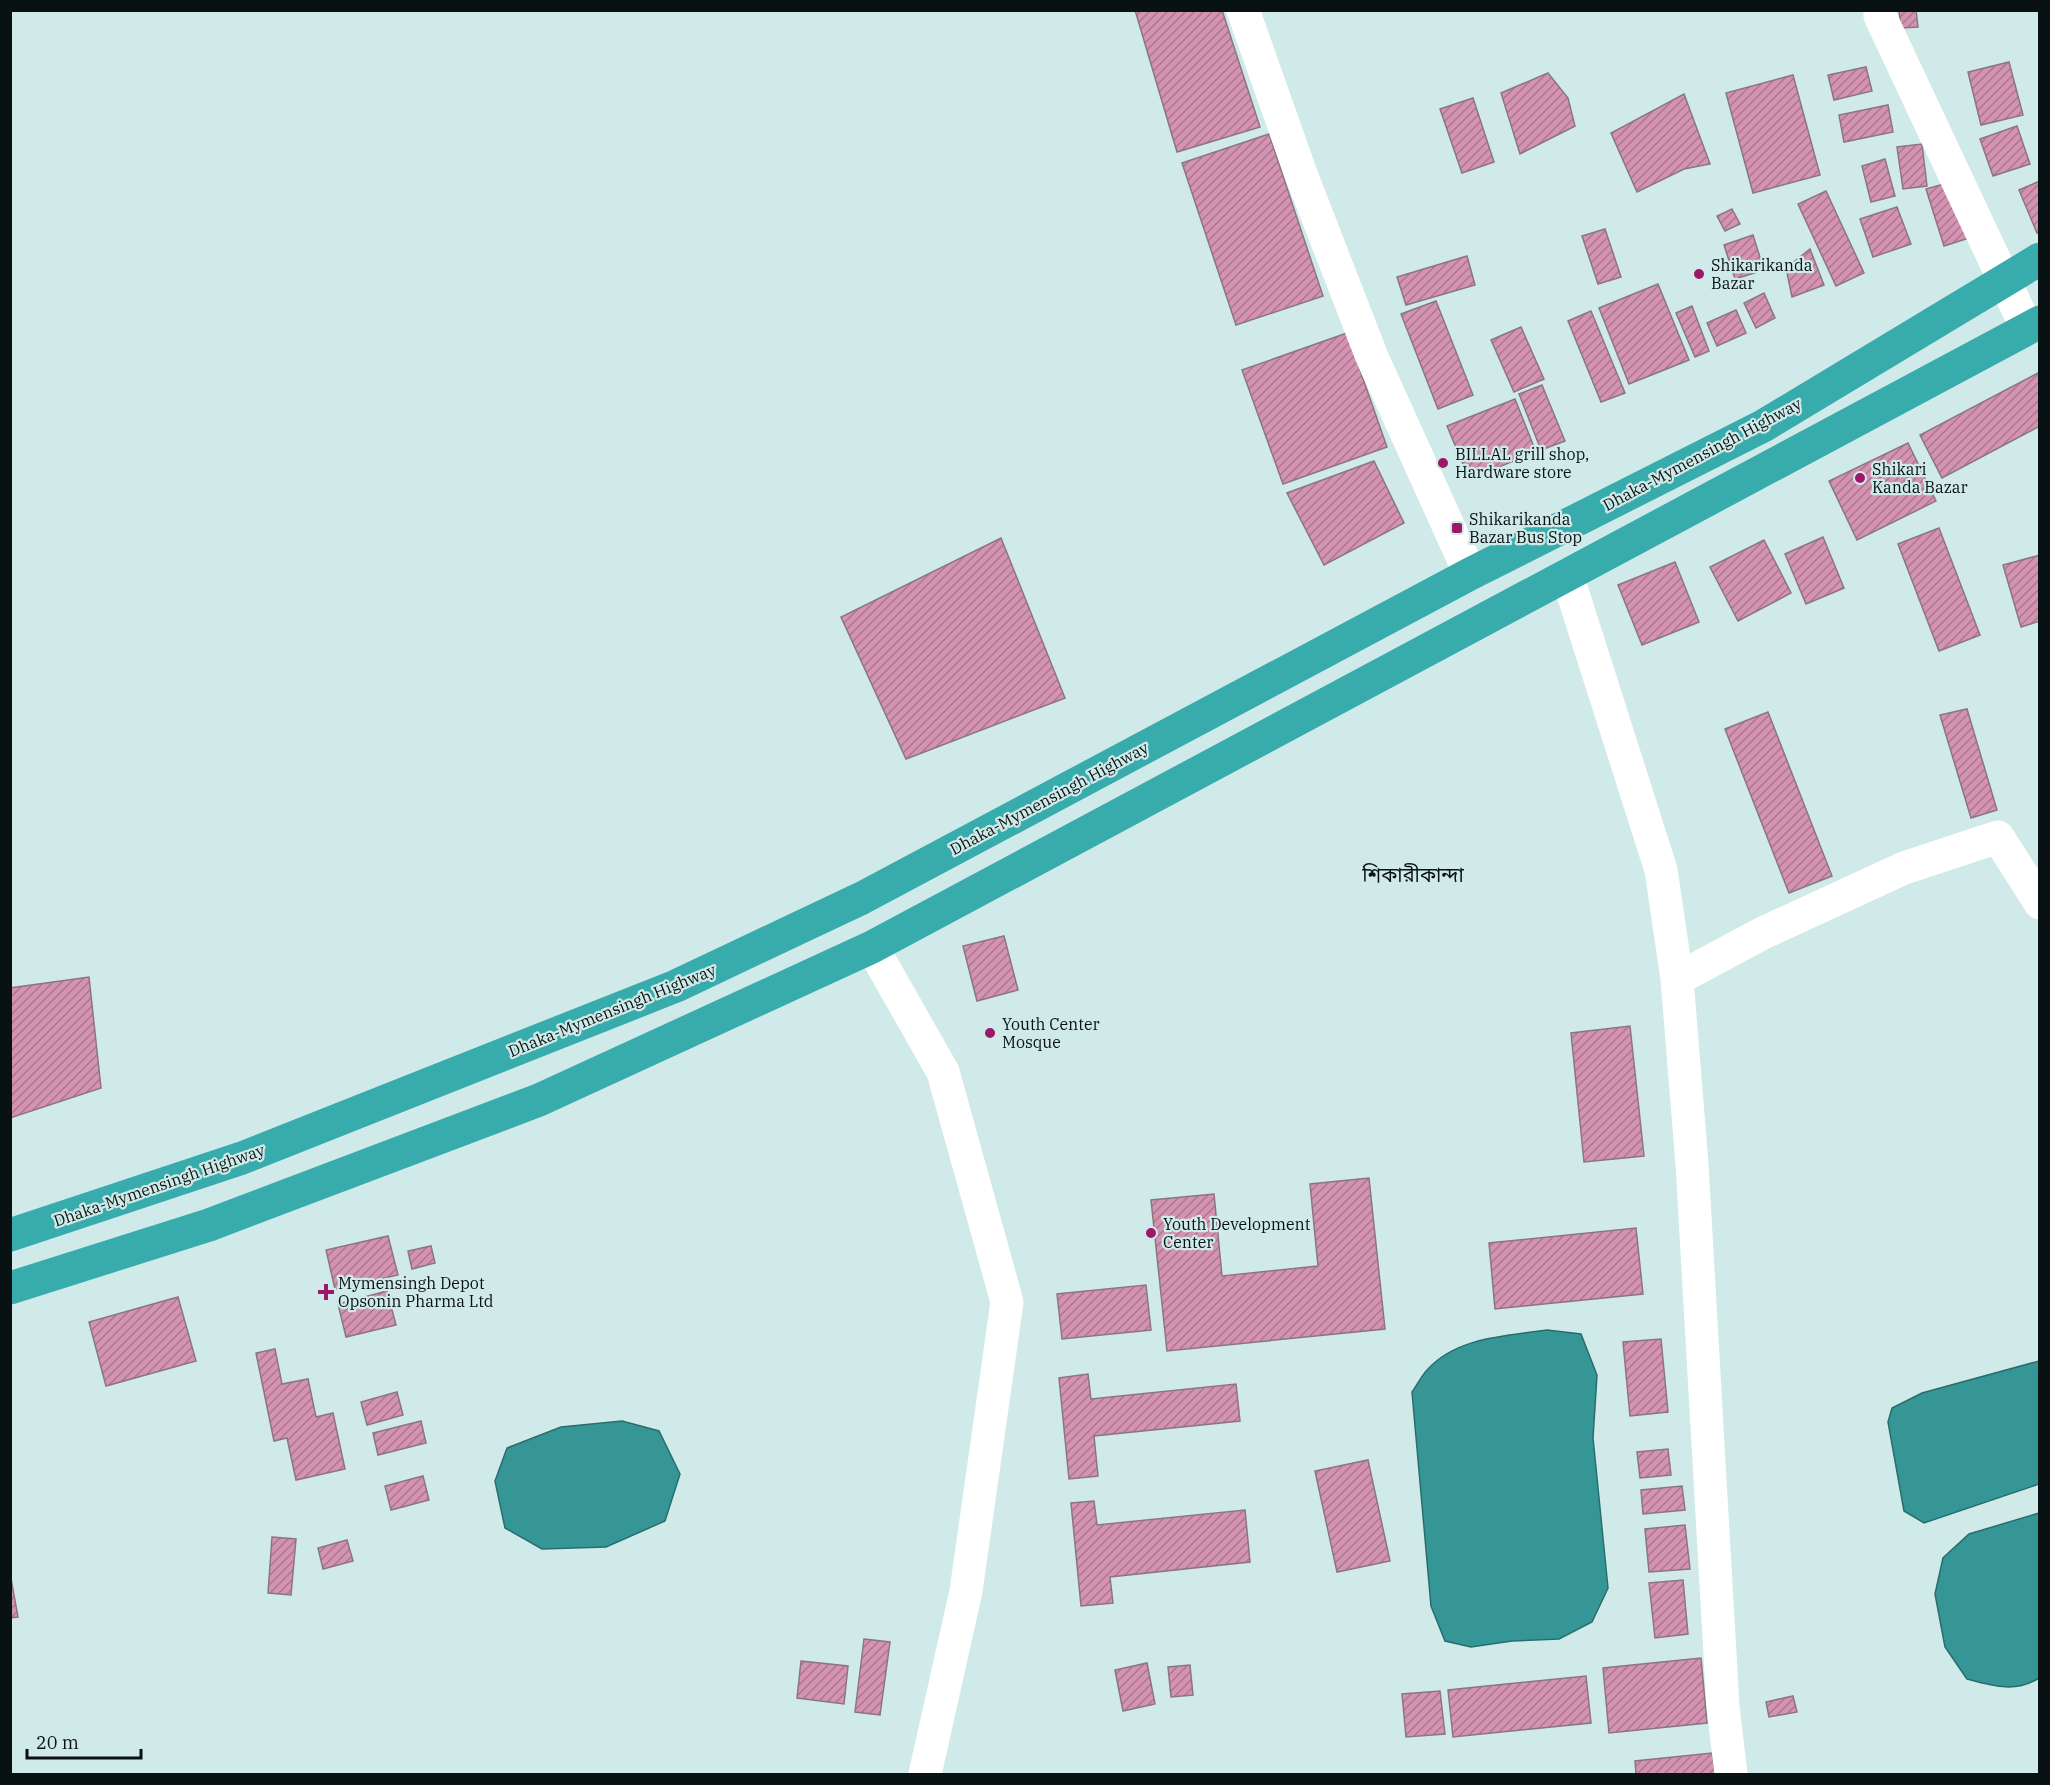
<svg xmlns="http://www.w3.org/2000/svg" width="2050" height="1785" viewBox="0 0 2050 1785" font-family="'IBM Plex Serif','Noto Sans Bengali',serif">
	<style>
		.water { fill: #369696; stroke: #286e6e; stroke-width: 1.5 }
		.building { fill: url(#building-hatch); stroke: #8a767f; stroke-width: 1.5 }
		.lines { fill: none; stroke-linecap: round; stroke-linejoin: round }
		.minor { stroke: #fff; stroke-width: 33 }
		.highway { stroke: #38acac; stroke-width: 33 }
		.poi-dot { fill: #9d1869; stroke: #cfeae9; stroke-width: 2 }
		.labels { text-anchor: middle; stroke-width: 4.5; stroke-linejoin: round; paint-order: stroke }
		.poi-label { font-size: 16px; fill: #091212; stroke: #cfeae9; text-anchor: start }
		.street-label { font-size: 16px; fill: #091212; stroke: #cfeae9 }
		.quarter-label { font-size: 20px; fill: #091212; stroke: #cfeae9 }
	</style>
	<defs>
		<pattern id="building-hatch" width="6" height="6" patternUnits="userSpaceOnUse" patternTransform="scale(1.5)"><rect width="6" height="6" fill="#d593b2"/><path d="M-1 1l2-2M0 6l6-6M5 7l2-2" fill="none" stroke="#ab778f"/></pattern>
	</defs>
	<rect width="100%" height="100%" fill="#cfeae9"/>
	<g class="water">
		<path d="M1547,1330L1581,1334L1597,1375L1593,1438L1608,1588L1592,1622L1559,1639L1512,1641L1471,1647L1445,1641L1431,1606L1412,1392C1417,1385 1422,1375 1428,1369C1457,1337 1507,1336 1547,1330Z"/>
		<polygon points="2039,1361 2039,1484 1924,1523 1904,1511 1888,1422 1892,1408 1922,1393"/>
		<polygon points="622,1421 659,1431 680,1474 665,1521 606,1547 542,1549 505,1528 495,1481 507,1448 561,1427"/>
		<path d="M2039,1513V1678C2016,1693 1993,1686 1967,1679L1945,1647L1935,1594L1943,1558L1969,1534Z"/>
	</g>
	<g class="building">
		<polygon points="1135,10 1222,10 1260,127 1177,152"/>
		<polygon points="1899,10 1916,10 1918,27 1901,28"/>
		<polygon points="2009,62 2023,115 1981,125 1968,72"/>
		<polygon points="1866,67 1872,91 1834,100 1828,75"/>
		<polygon points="1548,73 1568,98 1575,126 1520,154 1501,93"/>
		<polygon points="1793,75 1820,175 1753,193 1726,93"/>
		<polygon points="1684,94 1710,164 1684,169 1637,192 1611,133"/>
		<polygon points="1473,98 1494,162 1462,173 1440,109"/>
		<polygon points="1888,105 1893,132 1844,142 1839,115"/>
		<polygon points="2017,126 2030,164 1993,176 1980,139"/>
		<polygon points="1269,134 1323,296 1236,325 1182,163"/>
		<polygon points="1922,144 1927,186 1903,189 1897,147"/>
		<polygon points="1885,159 1895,196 1871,202 1862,166"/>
		<polygon points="2040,181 2040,232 2037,233 2019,190"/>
		<polygon points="1951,182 1969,238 1944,246 1926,189"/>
		<polygon points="1826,191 1864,273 1836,286 1798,204"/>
		<polygon points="1897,207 1911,244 1873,257 1860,219"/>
		<polygon points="1732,209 1740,224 1725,231 1717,216"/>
		<polygon points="1605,229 1621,277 1598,284 1582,236"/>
		<polygon points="1753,235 1764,270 1735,279 1724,245"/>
		<polygon points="1810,249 1824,285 1792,297 1786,268"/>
		<polygon points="1467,256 1475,285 1406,305 1397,277"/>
		<polygon points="1658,284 1689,360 1629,384 1599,308"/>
		<polygon points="1764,293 1775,318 1756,328 1744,303"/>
		<polygon points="1436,301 1473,395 1438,409 1401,314"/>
		<polygon points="1692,306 1709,351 1695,357 1676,313"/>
		<polygon points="1736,310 1746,333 1717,346 1707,323"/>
		<polygon points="1591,311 1625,393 1601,402 1568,321"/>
		<polygon points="1521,327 1544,379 1514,392 1491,340"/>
		<polygon points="1347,333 1387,447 1283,484 1242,370"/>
		<polygon points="2040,372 2040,426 1942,478 1920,435"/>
		<polygon points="1542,385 1565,441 1541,450 1519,394"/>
		<polygon points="1515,399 1536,452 1469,479 1447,426"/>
		<polygon points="1908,443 1936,501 1857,540 1829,481"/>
		<polygon points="1374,461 1404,523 1324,565 1287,493"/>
		<polygon points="1939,528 1980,635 1939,651 1898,544"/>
		<polygon points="1823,537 1844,588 1806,604 1785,554"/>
		<polygon points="1001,538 1065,698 906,759 841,617"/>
		<polygon points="1764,540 1791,593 1738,621 1710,567"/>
		<polygon points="2040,555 2040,621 2021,627 2003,565"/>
		<polygon points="1675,562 1699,622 1642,645 1618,585"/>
		<polygon points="1967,709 1997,810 1971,818 1940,715"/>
		<polygon points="1768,712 1832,876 1789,893 1725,729"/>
		<polygon points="1004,936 1018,990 977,1001 963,946"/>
		<polygon points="89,977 101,1088 10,1118 10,988"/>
		<polygon points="1630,1026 1644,1156 1584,1162 1571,1033"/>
		<polygon points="1369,1178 1385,1329 1167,1351 1151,1200 1214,1194 1222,1276 1318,1266 1310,1184"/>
		<polygon points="1636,1228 1643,1294 1495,1309 1489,1243"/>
		<polygon points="388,1236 398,1275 335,1289 326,1250"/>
		<polygon points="431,1246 435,1263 412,1269 408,1251"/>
		<polygon points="1146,1285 1151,1330 1062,1339 1057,1294"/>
		<polygon points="387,1291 396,1325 346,1337 338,1304"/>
		<polygon points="178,1297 196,1361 106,1386 89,1322"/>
		<polygon points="1661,1339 1668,1412 1630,1416 1623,1342"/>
		<polygon points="275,1349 282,1384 308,1379 316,1417 333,1413 345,1469 296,1480 287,1438 274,1441 256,1353"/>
		<polygon points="1088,1374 1091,1399 1236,1384 1240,1421 1094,1436 1098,1476 1069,1479 1059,1378"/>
		<polygon points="397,1392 403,1415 367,1425 361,1402"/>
		<polygon points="421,1421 426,1443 378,1455 373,1433"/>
		<polygon points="1668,1449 1671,1475 1640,1478 1637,1452"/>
		<polygon points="1368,1460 1390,1561 1337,1572 1315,1471"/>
		<polygon points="423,1476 429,1500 391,1510 385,1486"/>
		<polygon points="1682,1486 1685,1510 1643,1514 1641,1490"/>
		<polygon points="1094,1501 1097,1525 1245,1510 1250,1562 1110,1577 1113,1603 1081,1606 1071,1503"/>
		<polygon points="1685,1525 1690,1569 1649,1572 1645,1529"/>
		<polygon points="272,1537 296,1539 291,1595 268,1593"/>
		<polygon points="347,1540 353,1561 323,1569 318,1548"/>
		<polygon points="10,1573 18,1617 10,1618"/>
		<polygon points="1683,1580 1688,1634 1655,1638 1649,1583"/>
		<polygon points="864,1639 890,1642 880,1715 855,1712"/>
		<polygon points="1701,1658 1707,1723 1609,1733 1603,1668"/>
		<polygon points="801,1661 848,1666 844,1704 797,1698"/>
		<polygon points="1147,1663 1155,1704 1123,1711 1115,1670"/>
		<polygon points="1190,1665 1193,1695 1171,1697 1168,1667"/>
		<polygon points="1586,1676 1591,1723 1453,1737 1448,1690"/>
		<polygon points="1440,1691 1445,1734 1406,1737 1402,1694"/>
		<polygon points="1793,1696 1797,1712 1769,1717 1766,1702"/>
		<polygon points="1712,1753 1715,1774 1636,1774 1635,1761"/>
	</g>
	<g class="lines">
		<g class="minor">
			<polyline points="1243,10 1301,174 1372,357 1470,574"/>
			<polyline points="1880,10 1880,16 2027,329"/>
			<polyline points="1567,575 1661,870 1677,979 1692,1164 1723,1707 1731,1774"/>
			<polyline points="872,947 943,1072 1007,1302 966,1591 925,1774"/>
			<polyline points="1677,979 1763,933 1904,868 1998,837 2040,903"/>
		</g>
		<g class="highway">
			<polyline points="10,1235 242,1158 676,986 862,898 1470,574 1763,426 2040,259"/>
			<polyline points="10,1288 209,1225 539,1100 872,947 2040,322"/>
		</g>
	</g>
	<g class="poi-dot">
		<circle cx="1699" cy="274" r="6"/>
		<circle cx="1443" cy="463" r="6"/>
		<circle cx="1860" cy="478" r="6"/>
		<rect x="1451" y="522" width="12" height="12" rx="3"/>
		<circle cx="990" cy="1033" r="6"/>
		<circle cx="1151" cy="1233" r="6"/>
		<path d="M323 1283h6v6h6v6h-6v6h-6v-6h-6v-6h6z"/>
	</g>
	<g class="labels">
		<g class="poi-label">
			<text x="1711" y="271">Shikarikanda<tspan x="1711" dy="18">Bazar</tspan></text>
			<text x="1455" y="460">BILLAL grill shop,<tspan x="1455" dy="18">Hardware store</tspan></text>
			<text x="1872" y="475">Shikari<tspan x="1872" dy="18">Kanda Bazar</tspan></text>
			<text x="1469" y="525">Shikarikanda<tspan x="1469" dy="18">Bazar Bus Stop</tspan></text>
			<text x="1002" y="1030">Youth Center<tspan x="1002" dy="18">Mosque</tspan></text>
			<text x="1163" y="1230">Youth Development<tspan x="1163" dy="18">Center</tspan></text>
			<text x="338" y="1289">Mymensingh Depot<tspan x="338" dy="18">Opsonin Pharma Ltd</tspan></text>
		</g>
		<g class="street-label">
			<text transform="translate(1702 454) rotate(-28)" y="6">Dhaka-Mymensingh Highway</text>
			<text transform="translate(1049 798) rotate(-28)" y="6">Dhaka-Mymensingh Highway</text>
			<text transform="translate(612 1010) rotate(-22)" y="6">Dhaka-Mymensingh Highway</text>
			<text transform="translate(159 1185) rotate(-19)" y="6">Dhaka-Mymensingh Highway</text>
		</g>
		<g class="quarter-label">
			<text x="1413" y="882">শিকারীকান্দা</text>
		</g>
	</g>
	<rect width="2050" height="1785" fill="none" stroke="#091212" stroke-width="24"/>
	<path d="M27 1749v9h114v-9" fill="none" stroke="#091212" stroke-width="3"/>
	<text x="36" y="1749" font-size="18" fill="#091212" stroke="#cfeae9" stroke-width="4.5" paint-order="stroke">20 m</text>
</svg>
